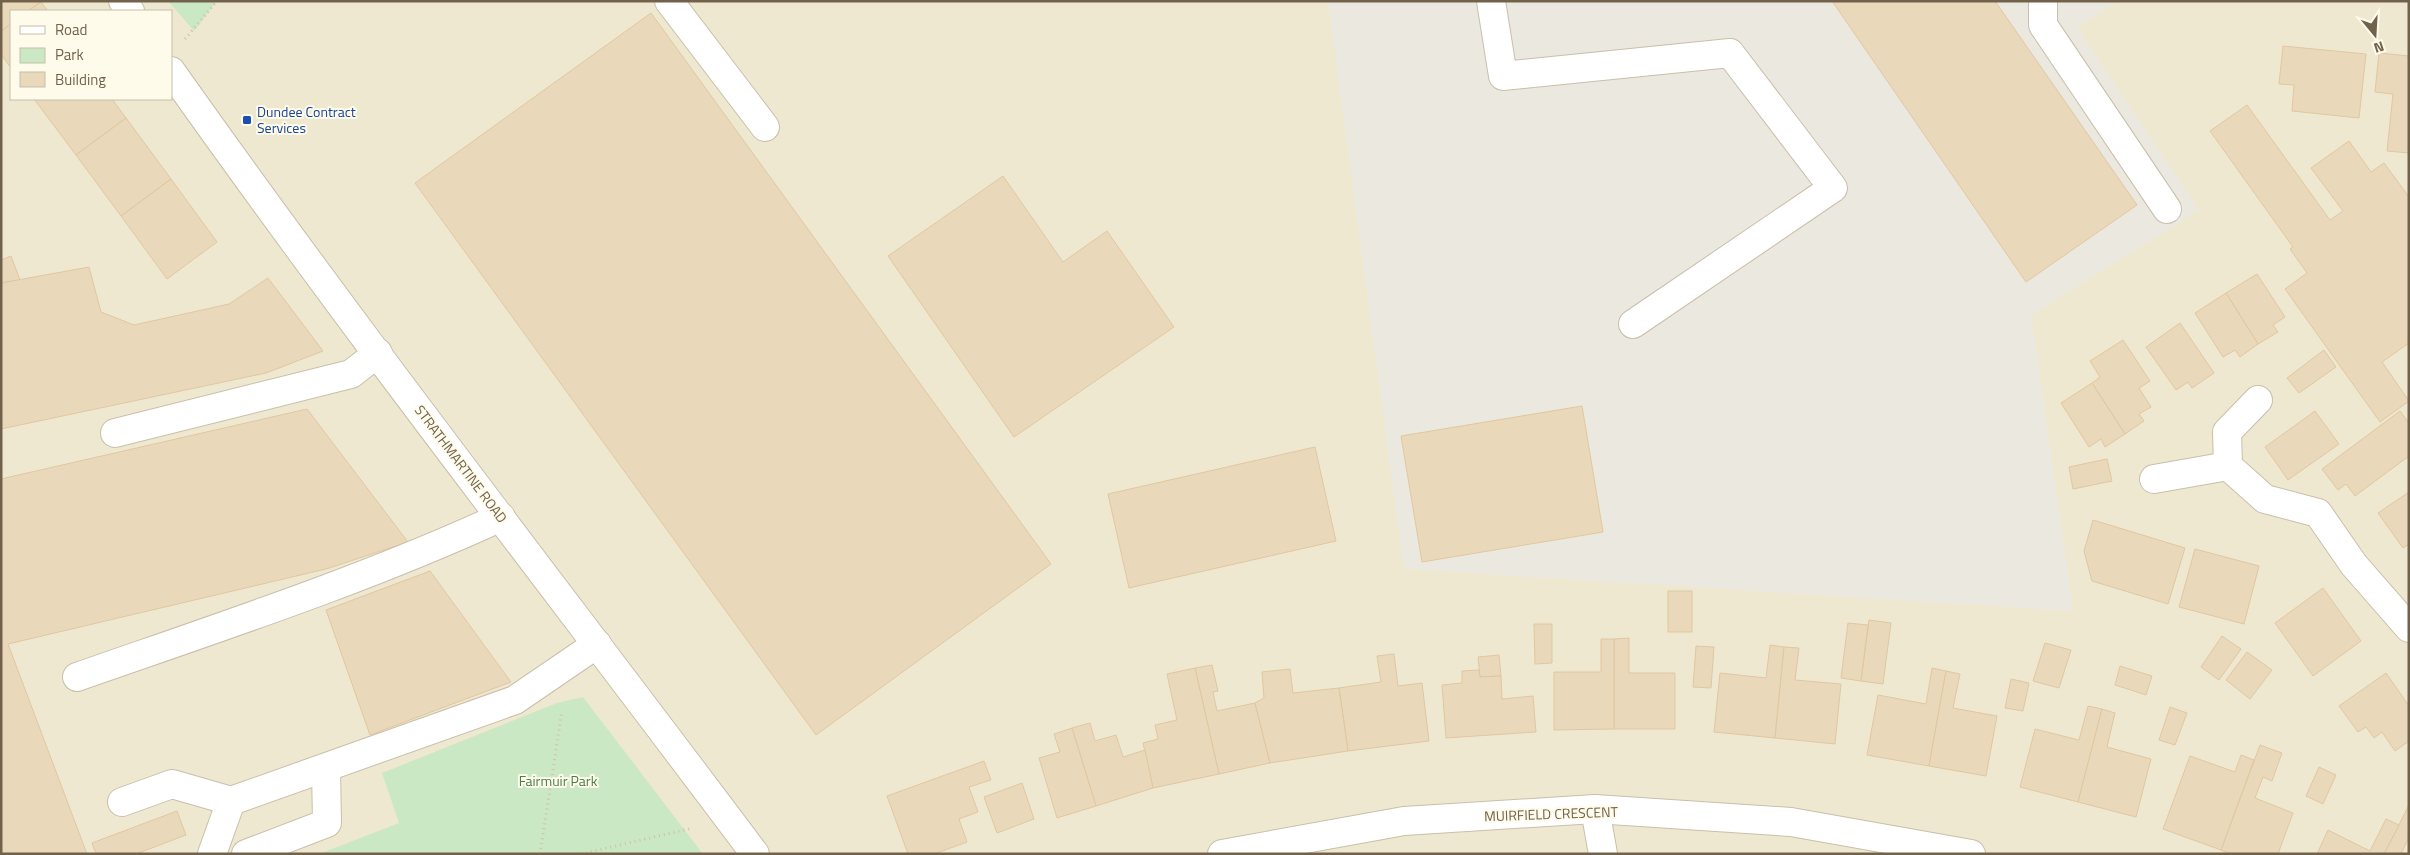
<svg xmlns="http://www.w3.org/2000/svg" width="2410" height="855" viewBox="0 0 2410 855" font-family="'Titillium Web',sans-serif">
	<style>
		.residential { fill: #efe8d1; fill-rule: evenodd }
		.industrial { fill: #ebe8df }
		.green { fill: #cbe8c5 }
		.building { fill: #ead8ba; stroke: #e0c7a0 }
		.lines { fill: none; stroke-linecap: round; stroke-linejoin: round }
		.minor-casing { stroke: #c9bfaa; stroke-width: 30 }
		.path { stroke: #d4c0a2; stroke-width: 3; stroke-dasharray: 1 4; stroke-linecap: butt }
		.minor { stroke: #fff; stroke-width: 28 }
		.transit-dot { fill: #1a4fb4; stroke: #fefbeb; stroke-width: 2 }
		.labels { text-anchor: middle; stroke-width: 4; stroke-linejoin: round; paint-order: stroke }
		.transit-label { font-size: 14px; fill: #164399; stroke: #fefbeb; text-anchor: start }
		.street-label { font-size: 14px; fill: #72624c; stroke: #fefbeb }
		.park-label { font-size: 14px; fill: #4b7d47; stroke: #fefbeb }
	</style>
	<rect width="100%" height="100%" fill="#fbf7e5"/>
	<path class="residential" d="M1,1H2409V854H1ZM11,11H171V99H11Z"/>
	<polygon class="industrial" points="1328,1 2113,1 2115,3 2077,28 2199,210 2031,315 2073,611 1404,569"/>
	<g class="green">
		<polygon points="168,1 217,1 194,31"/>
		<polygon points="583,697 703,854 319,854 399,823 382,773 557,703"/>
	</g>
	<g class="building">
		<polygon points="1,1 40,1 41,2 28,11 11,11 11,24 1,31"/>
		<polygon points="1832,1 1995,1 2137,205 2026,282"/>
		<polygon points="41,2 48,11 28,11"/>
		<polygon points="651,13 1051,564 816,735 415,183"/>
		<polygon points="11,24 11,68 1,54 1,31"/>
		<polygon points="2283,46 2366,54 2359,118 2292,111 2294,85 2279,84"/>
		<polygon points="2379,53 2409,56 2409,153 2387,151 2393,94 2375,92"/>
		<polygon points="34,99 112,99 126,118 76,155"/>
		<polygon points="2247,105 2330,220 2343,211 2311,168 2349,141 2371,172 2384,163 2409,197 2409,343 2382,362 2409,401 2380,422 2285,289 2307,273 2290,249 2293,247 2210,131"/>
		<polygon points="126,118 171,179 121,216 76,155"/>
		<polygon points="1003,176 1063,262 1107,231 1174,327 1014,437 888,256"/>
		<polygon points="171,179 217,242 167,279 121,216"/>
		<polygon points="11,256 20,280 1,283 1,260"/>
		<polygon points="89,267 101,312 134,325 229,304 268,278 323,351 266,373 1,429 1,283"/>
		<polygon points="2257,274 2285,317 2273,325 2278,332 2258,344 2226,293"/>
		<polygon points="2226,293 2258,344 2240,357 2235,350 2223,357 2195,313"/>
		<polygon points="2180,323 2214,373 2192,388 2188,382 2176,390 2146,347"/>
		<polygon points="2123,340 2150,381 2139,388 2151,407 2139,414 2144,421 2125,434 2092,383 2100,377 2090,361"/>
		<polygon points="2324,350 2336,367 2299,393 2287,378"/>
		<polygon points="2092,383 2125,434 2105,447 2101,439 2089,447 2061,403"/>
		<polygon points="1582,406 1603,532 1422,562 1401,436"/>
		<polygon points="307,409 408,542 326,569 8,644 87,854 1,854 1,479"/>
		<polygon points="2315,411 2339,444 2288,480 2265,447"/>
		<polygon points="2400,411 2409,423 2409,456 2355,496 2346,484 2338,490 2322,469"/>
		<polygon points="1315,447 1336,541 1129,588 1108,494"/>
		<polygon points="2107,459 2112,481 2073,489 2069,467"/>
		<polygon points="2409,492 2409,544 2403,548 2378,513"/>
		<polygon points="2093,520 2185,548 2168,604 2092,581 2084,551"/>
		<polygon points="2195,549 2259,566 2244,624 2179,607"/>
		<polygon points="430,571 511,682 370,735 326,610"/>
		<polygon points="2323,588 2361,641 2313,676 2275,623"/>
		<rect x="1668" y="591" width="24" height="41"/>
		<polygon points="1869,620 1891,623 1883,684 1861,681"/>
		<polygon points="1848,623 1868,625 1861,681 1841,678"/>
		<polygon points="1534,624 1552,624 1552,663 1535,664"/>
		<polygon points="2222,636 2241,649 2219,680 2201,667"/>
		<polygon points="1629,638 1629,673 1675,673 1675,729 1614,729 1614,639"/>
		<polygon points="1601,639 1614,639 1614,729 1554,730 1554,672 1601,672"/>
		<polygon points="2045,643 2071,650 2059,688 2033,681"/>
		<polygon points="1770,645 1784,647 1775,738 1714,732 1720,673 1766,678"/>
		<polygon points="1696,646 1714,647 1711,688 1693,687"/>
		<polygon points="1784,647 1799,648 1795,680 1841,684 1835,744 1775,738"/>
		<polygon points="2247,652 2272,670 2250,699 2226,680"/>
		<polygon points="1394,654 1398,686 1422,683 1429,741 1348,751 1339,688 1381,682 1377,656"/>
		<polygon points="1499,655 1501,676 1480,677 1478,657"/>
		<polygon points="1212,665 1218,691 1213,692 1217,711 1255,703 1270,763 1219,774 1195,668"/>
		<polygon points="2120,666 2152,676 2146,695 2115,685"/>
		<polygon points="1195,668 1219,774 1153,788 1143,743 1158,739 1155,725 1177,720 1167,674"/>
		<polygon points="1932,668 1946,671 1929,766 1867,755 1878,695 1926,704"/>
		<polygon points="1290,669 1293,693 1339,688 1348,751 1270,763 1255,703 1264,698 1262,672"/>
		<polygon points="1479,670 1480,677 1501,676 1502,699 1533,696 1536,732 1446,738 1442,685 1462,683 1462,671"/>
		<polygon points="1946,671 1960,674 1953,708 1997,716 1986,776 1929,766"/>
		<polygon points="2386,673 2409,706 2409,741 2395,751 2382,732 2374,738 2366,727 2358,732 2339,706"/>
		<polygon points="2011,679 2029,683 2023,711 2005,708"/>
		<polygon points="2088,706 2102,709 2078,802 2020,787 2035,729 2079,740"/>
		<polygon points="2170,707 2187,713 2175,745 2159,740"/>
		<polygon points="2102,709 2115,713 2107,747 2151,759 2136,817 2078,802"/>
		<polygon points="1090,723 1095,741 1116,735 1123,757 1145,750 1153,788 1096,806 1072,728"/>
		<polygon points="1072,728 1096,806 1057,818 1039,758 1060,752 1054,734"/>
		<polygon points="2260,745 2282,753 2272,781 2263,777 2255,798 2293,813 2278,854 2231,854 2221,850"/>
		<polygon points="2241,755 2254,760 2221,850 2163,829 2190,756 2235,772"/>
		<polygon points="984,761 991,780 969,787 978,812 959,819 967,842 934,854 908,854 887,796"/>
		<polygon points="2319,767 2336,775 2323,804 2306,796"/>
		<polygon points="1022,783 1034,819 997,833 984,797"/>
		<polygon points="2409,805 2409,837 2401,854 2384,854"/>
		<polygon points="177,811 186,835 136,854 96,854 92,843"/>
		<polygon points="2386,819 2399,825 2384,854 2317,854 2328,830 2370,851"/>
	</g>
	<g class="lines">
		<defs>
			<g id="minor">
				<polyline points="123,1 130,11"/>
				<polyline points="669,1 765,127"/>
				<polyline points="1491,1 1503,76 1730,53 1833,188 1633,324"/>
				<polyline points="2043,1 2043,25 2167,209"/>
				<path d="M171,71C359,337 560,594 755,854"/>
				<polyline points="115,433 351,374 378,353"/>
				<polyline points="2228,466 2227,432 2258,400"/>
				<polyline points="2154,479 2228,466 2265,499 2318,513 2354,565 2409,628"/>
				<path d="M77,677C220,627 364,580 501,517"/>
				<polyline points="122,802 172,784 231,801 515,700 597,644"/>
				<polyline points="1595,809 1603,854"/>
				<polyline points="212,854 231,801"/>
				<polyline points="246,854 327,823 326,768"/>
				<polyline points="1222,854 1404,821 1595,809 1791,822 1971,854"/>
			</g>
		</defs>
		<use href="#minor" class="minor-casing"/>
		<g class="path">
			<polyline points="185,39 217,1"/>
			<polyline points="540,854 562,711"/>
			<polyline points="581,854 693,828"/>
		</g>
		<use href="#minor" class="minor"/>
	</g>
	<rect class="transit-dot" x="242" y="115" width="10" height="10" rx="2.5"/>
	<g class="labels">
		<g class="transit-label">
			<text x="257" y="117">Dundee Contract<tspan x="257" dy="16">Services</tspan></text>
		</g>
		<g class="street-label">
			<text transform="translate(461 464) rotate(53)" y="5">STRATHMARTINE ROAD</text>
			<text transform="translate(1551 814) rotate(-2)" y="5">MUIRFIELD CRESCENT</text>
		</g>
		<g class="park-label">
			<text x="558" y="786">Fairmuir Park</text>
		</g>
	</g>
	<rect width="2410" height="855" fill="none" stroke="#72624c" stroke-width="5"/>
	<rect x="10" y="10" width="162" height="90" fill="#fefbeb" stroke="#c6beab"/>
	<rect x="20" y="26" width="25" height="8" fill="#ffffff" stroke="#c6beab"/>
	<text x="55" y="35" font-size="15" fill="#72624c">Road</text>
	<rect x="20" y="48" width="25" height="15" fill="#cbe8c5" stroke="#c6beab"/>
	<text x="55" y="60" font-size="15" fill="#72624c">Park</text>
	<rect x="20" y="72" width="25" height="15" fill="#ead8ba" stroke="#c6beab"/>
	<text x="55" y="85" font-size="15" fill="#72624c">Building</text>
	<g transform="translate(2375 35) rotate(162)" stroke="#fefbeb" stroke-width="4" paint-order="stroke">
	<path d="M0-4L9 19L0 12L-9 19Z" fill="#72624c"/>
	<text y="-8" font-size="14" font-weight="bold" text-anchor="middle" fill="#72624c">N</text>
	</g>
</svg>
